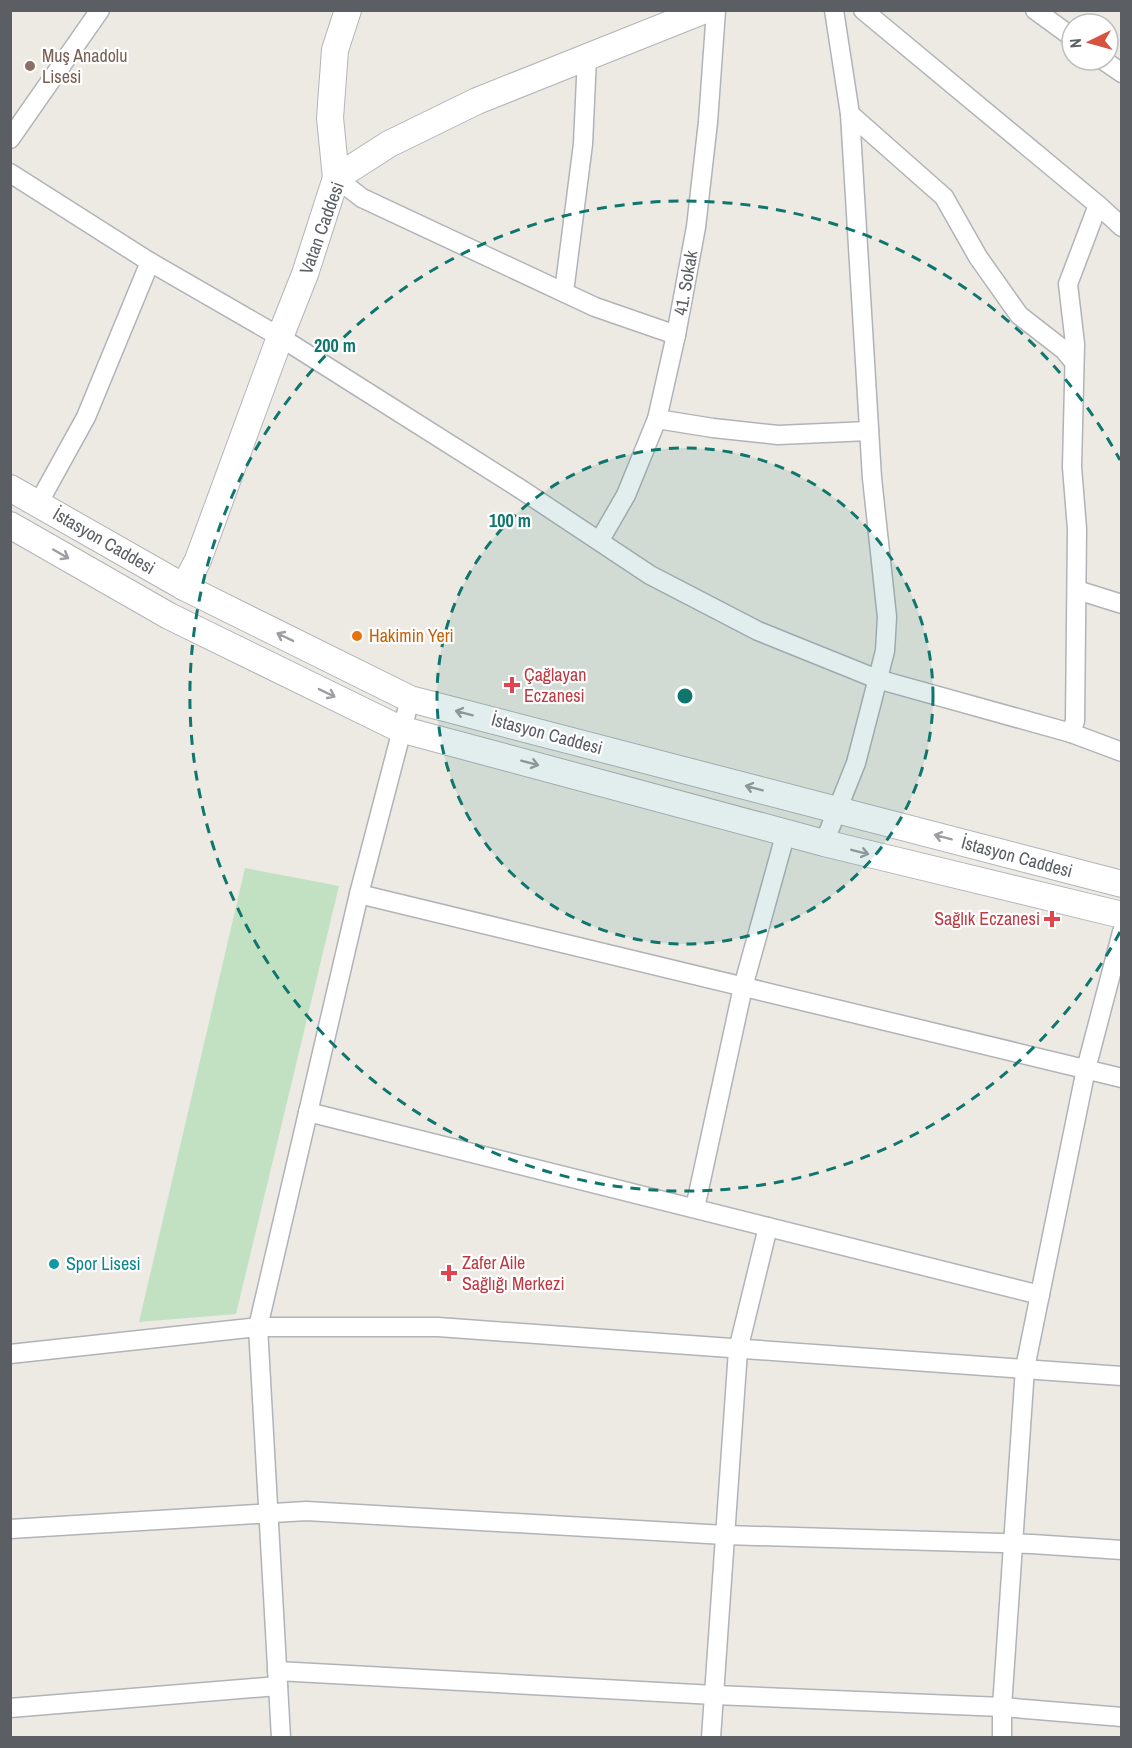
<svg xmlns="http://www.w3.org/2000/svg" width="1132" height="1748" viewBox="0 0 1132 1748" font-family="'Archivo Narrow',sans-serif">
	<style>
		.green { fill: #c2e1c3 }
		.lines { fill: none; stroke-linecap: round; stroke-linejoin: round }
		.street-casing { stroke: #b0b3b7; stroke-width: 21 }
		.secondary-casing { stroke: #b2b4b9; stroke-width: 28 }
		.street { stroke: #fff; stroke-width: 18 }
		.secondary { stroke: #fff; stroke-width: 26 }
		.oneway { stroke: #9d9ea1 }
		.ring { fill: none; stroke: #0f766e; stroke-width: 3; stroke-dasharray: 10 8 }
		.education-dot { fill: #8d6e63; stroke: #fff; stroke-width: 2 }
		.food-dot { fill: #e8710a; stroke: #fff; stroke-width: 2 }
		.health-dot { fill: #e0444e; stroke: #fff; stroke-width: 2 }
		.culture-dot { fill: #0f9aa8; stroke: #fff; stroke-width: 2 }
		.labels { text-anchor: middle; stroke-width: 4.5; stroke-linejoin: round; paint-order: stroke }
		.education-label { font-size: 18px; fill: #785e54; stroke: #fff; text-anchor: start }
		.street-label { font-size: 18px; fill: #5b5e62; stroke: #fff }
		.food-label { font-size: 18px; fill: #c56008; stroke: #fff; text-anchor: start }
		.health-label { font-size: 18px; fill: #be3a42; stroke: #fff; text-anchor: start }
		.culture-label { font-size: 18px; fill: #0d838f; stroke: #fff; text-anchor: start }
		.centre { fill: #0f766e; stroke: #fff; stroke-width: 3 }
		.ring-label { font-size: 18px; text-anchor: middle; font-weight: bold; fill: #0f766e; stroke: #fff; stroke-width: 4.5; stroke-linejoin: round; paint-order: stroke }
	</style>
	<rect width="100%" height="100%" fill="#eceae3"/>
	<polygon class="green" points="245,868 339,886 236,1314 139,1322"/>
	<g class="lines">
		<defs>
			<g id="street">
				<polyline points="863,10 1098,205 1068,284 1075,344 1072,467 1077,529 1075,721 1071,733"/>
				<polyline points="1035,10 1072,37"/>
				<polyline points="1103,60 1122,73"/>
				<polyline points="850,114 944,197 978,257 1019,315 1064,350 1074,362"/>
				<polyline points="10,139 100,10"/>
				<polyline points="10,173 150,262 280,337 522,490 650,575 758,631 877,679 1071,733 1122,752"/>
				<polyline points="336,178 362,198 595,307 676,335"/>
				<polyline points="1098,205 1122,227"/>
				<polyline points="564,292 583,144 587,57"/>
				<polyline points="657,419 713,428 778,435 869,431"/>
				<polyline points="38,504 86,417 150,262"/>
				<polyline points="600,540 626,495 657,419 676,335 696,227 708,122 716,10"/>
				<polyline points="1077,590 1122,604"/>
				<polyline points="410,699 359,894 258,1327 438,1327 1122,1376"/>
				<polyline points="824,843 856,763 885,651 887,617 872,478 850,114 834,10"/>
				<polyline points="359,894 1122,1078"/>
				<polyline points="308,1112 1040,1295"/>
				<polyline points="695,1208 743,987 786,832"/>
				<polyline points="10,1354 258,1327 281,1738"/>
				<polyline points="10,1529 306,1511 725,1535 1032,1544 1122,1550"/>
				<polyline points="277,1671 714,1695 1002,1707 1122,1717"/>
				<polyline points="10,1708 278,1686"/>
				<polyline points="711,1738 738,1350 768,1227"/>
				<polyline points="1002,1738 1002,1707 1025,1368 1086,1069 1122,932"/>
			</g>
			<g id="secondary">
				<polyline points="336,178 330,118 335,50 348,10"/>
				<polyline points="10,488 184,587 410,699 1122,884"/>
				<polyline points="10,525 169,616 400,729 824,843 1122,915"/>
				<polyline points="184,587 198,560 280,337 305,274 336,178 389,144 477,101 705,10"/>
			</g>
		</defs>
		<use href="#street" class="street-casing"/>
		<use href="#secondary" class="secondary-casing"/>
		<use href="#street" class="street"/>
		<use href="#secondary" class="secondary"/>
	</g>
	<defs><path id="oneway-shaft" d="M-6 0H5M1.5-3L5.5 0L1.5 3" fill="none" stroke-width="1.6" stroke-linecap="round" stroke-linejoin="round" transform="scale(1.5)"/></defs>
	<g class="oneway">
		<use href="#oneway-shaft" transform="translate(61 554) rotate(30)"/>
		<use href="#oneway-shaft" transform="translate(285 637) rotate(-154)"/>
		<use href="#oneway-shaft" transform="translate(327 693) rotate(26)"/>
		<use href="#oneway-shaft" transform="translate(464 713) rotate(-165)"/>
		<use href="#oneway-shaft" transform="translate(530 763) rotate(15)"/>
		<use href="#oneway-shaft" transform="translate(754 788) rotate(-165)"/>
		<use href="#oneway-shaft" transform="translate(943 837) rotate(-165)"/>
		<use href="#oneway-shaft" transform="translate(860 852) rotate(14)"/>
	</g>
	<circle cx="685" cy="696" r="248" fill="#0f766e" fill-opacity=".12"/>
	<g class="ring">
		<circle cx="685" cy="696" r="248"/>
		<path d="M1120 932A495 495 0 1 1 1120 460"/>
	</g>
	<circle class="education-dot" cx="30" cy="66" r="6"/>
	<circle class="food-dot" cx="357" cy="636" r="6"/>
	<g class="health-dot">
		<path d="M509 676h6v6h6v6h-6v6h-6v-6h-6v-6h6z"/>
		<path d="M1049 910h6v6h6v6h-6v6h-6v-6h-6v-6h6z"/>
		<path d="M446 1264h6v6h6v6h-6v6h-6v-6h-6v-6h6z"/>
	</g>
	<circle class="culture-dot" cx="54" cy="1264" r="6"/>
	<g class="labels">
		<g class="education-label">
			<text x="42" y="62">Muş Anadolu<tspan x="42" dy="21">Lisesi</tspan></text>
		</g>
		<g class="street-label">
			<text transform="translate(322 228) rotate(-70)" y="6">Vatan Caddesi</text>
			<text transform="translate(686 283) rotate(-80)" y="6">41. Sokak</text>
			<text transform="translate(104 541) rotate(30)" y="6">İstasyon Caddesi</text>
			<text transform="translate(547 734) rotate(15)" y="6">İstasyon Caddesi</text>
			<text transform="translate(1017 857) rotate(15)" y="6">İstasyon Caddesi</text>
		</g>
		<g class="food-label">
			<text x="369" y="642">Hakimin Yeri</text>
		</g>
		<g class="health-label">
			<text x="524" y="681">Çağlayan<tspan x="524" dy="21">Eczanesi</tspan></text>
			<text x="1040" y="925" text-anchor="end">Sağlık Eczanesi</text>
			<text x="462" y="1269">Zafer Aile<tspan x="462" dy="21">Sağlığı Merkezi</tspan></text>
		</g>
		<g class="culture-label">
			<text x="66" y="1270">Spor Lisesi</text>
		</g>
	</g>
	<circle cx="685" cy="696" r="9" class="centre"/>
	<g class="ring-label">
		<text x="335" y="352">200 m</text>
		<text x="510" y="527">100 m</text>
	</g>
	<rect width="1132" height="1748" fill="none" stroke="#5b5e62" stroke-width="24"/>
	<g transform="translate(1090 42) rotate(265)"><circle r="28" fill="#ffffff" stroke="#bdbfc0" stroke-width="1.5"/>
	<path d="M0-4.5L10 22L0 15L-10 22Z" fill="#d6533f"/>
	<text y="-9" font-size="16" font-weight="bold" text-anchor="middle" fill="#5b5e62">N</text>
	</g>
</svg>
